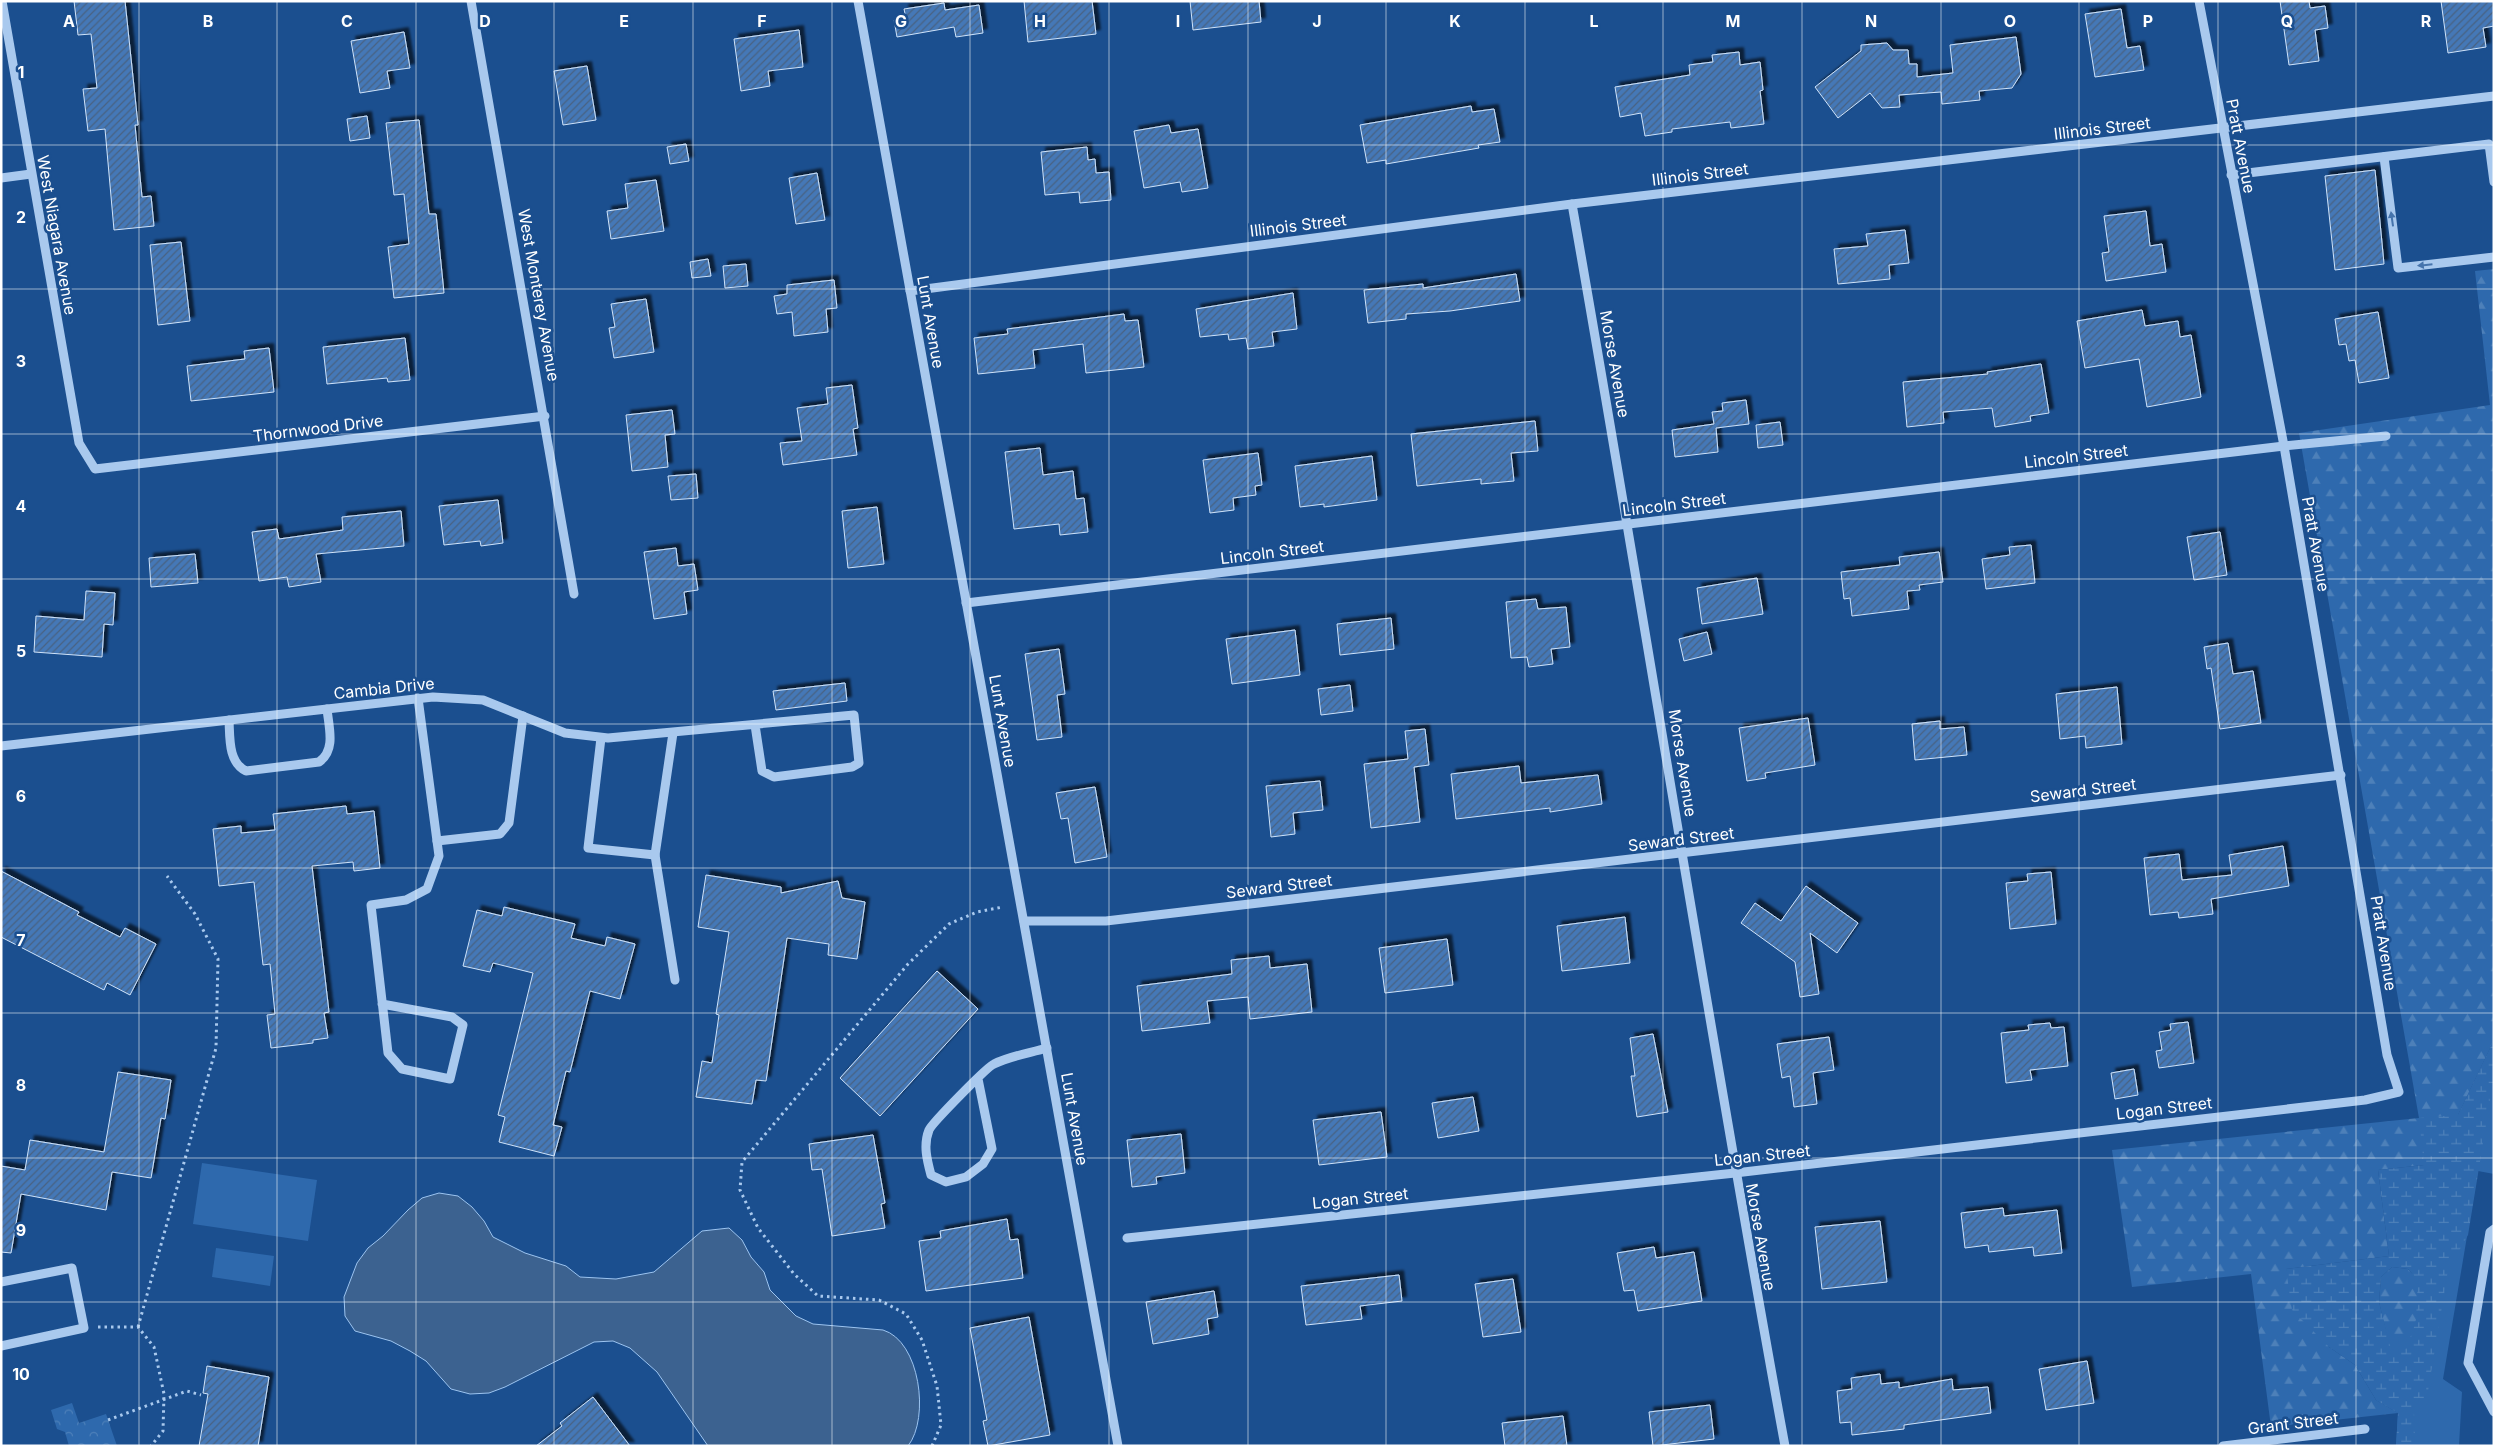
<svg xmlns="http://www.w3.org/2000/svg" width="2495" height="1447" viewBox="0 0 2495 1447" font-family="Inter,sans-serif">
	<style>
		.grass { fill: #2e69ad }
		.forest { fill: url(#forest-firs) }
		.wetland { fill: url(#wetland-marsh); fill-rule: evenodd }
		.park { fill: url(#park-crowns) }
		.water { fill: #3c6290; stroke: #9cc4f0 }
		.building { fill: url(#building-hatch); stroke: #cfe3fa; filter: url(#shadow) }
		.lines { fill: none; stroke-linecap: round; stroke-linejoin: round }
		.path { stroke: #a9c9ee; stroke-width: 3; stroke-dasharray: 2.5 4; stroke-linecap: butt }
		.minor { stroke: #a9c9ee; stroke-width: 9 }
		.oneway { fill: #4674ac }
		.grid { fill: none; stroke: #fff; stroke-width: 1; stroke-opacity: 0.55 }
		.labels { text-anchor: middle; stroke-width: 5; stroke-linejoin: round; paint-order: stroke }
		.street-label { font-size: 16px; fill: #fff; stroke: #1b4f8f }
		.grid-label { font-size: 16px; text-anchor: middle; font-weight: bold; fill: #fff; stroke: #1b4f8f; stroke-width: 5; stroke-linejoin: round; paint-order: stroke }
	</style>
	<defs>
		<pattern id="forest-firs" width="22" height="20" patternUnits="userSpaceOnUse" patternTransform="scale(1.25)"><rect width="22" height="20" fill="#2e69ad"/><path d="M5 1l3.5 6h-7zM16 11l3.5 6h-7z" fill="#4d80b9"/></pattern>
		<pattern id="wetland-marsh" width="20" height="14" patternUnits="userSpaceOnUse" patternTransform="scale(1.25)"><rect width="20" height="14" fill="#2e69ad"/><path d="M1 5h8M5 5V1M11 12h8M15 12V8" fill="none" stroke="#4d80b9"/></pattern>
		<pattern id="park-crowns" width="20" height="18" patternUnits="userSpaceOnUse" patternTransform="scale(1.25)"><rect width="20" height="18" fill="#2e69ad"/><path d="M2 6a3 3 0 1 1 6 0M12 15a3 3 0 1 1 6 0" fill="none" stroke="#4d80b9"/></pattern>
		<pattern id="building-hatch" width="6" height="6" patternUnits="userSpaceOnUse" patternTransform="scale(1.25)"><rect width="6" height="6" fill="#4478b7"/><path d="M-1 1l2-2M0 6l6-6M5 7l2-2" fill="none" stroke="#486282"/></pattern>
		<filter id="shadow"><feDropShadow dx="4.5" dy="-4.5" stdDeviation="1" flood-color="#0009"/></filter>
	</defs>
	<rect width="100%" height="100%" fill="#1b4f8f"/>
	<g class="grass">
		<polygon points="2494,1040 2494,1174 2478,1171 2443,1379 2462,1392 2459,1446 2396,1446 2398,1413 2376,1400 2458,1115"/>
		<polygon points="202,1163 317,1180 308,1241 193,1224"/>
		<polygon points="216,1248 274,1256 270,1286 212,1277"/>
	</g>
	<g class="forest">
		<polygon points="2494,269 2494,1040 2458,1115 2424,1165 2378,1170 2389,1256 2286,1269 2329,1347 2355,1365 2376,1400 2398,1413 2271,1427 2251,1274 2132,1287 2112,1150 2419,1118 2299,433 2490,405 2475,271"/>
		<polygon points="2392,1267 2408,1269 2418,1280 2416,1320 2407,1348 2391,1353 2379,1302 2381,1277"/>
	</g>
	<path class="wetland" d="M2494,1040L2493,1082L2468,1235L2448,1270L2427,1397L2414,1410L2415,1446H2396L2398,1413L2376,1400L2355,1365L2329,1347L2292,1310L2286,1269L2389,1256L2378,1170L2424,1165L2419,1118L2458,1115ZM2392,1267L2408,1269L2418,1280L2416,1320L2407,1348L2392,1353L2379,1302L2381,1277Z"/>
	<polygon class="park" points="72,1403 79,1423 106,1414 117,1446 69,1446 65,1432 57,1429 51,1410"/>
	<path class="water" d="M439,1193L458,1196L472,1207L484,1221L493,1237L525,1253L566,1266L580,1277L616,1279L654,1272L702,1231L729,1228L742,1240L751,1257L764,1272L770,1290L796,1316L813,1324L883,1330C920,1341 930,1418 908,1446H708L657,1372L630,1348L613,1341L594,1342L505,1387L489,1393L470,1394L451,1389L426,1361L410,1351L391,1341L355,1331L345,1316L344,1297L357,1263L368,1248L383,1236L408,1210L422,1198Z"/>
	<g class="building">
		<polygon points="74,1 125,1 138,125 135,125 142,197 151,196 154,226 114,230 105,129 88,131 83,89 97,88 91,34 78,35"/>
		<polygon points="1024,1 1092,1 1096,34 1028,42"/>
		<polygon points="1190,1 1259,1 1261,22 1193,30"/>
		<polygon points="2280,1 2309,1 2310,8 2325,6 2328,28 2315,30 2319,61 2289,65"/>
		<polygon points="2441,1 2494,1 2494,26 2483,28 2486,47 2448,53"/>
		<polygon points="944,3 945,10 979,5 983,33 956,37 954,27 897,37 894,20 906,18 904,9"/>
		<polygon points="2121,9 2127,48 2140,46 2144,70 2095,77 2085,14"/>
		<polygon points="799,30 803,67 768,71 770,86 741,91 734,39"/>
		<polygon points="404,32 410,68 387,71 390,88 360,93 351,41"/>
		<polygon points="2016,37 2021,74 2012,88 1979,91 1980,100 1942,104 1941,92 1899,95 1900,107 1882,108 1870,93 1838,118 1815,87 1861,51 1861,45 1887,43 1893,50 1908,50 1909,64 1917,64 1917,77 1953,73 1950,45"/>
		<polygon points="1739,52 1740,65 1760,62 1763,90 1760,91 1764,124 1731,128 1730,122 1672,129 1672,132 1645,136 1641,113 1620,117 1615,87 1690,75 1689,65 1713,62 1712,55"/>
		<polygon points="587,66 596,120 563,125 554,71"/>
		<polygon points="1471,106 1472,112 1494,109 1500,142 1478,145 1479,148 1386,164 1386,160 1367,163 1360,125"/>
		<polygon points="367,116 370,138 350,141 347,119"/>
		<polygon points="419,120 429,214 436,214 444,293 394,298 388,247 409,244 404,194 394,195 386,123"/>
		<polygon points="1169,125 1171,133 1198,129 1208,188 1182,192 1180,182 1144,188 1134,131"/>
		<polygon points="686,144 689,161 670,164 667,147"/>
		<polygon points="1087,147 1088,160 1095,159 1096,173 1109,172 1111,200 1080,203 1079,192 1045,195 1041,152"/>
		<polygon points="2375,170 2384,264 2335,270 2325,176"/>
		<polygon points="817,173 825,220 796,224 789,178"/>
		<polygon points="656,180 664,231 611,239 607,211 628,208 625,184"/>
		<polygon points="2146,211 2150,246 2162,244 2166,272 2106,281 2102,253 2109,252 2104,216"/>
		<polygon points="1905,230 1909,263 1889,265 1890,279 1838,284 1834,249 1868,246 1866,234"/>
		<polygon points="181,242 190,321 158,325 150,245"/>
		<polygon points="708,259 711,276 692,278 690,262"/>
		<polygon points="746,264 748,286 725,288 723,266"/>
		<polygon points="1516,274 1520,301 1450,311 1406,314 1406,319 1368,323 1364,290 1423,284 1423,288"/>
		<polygon points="834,280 837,308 826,309 828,332 794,336 792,312 777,314 774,296 787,294 787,285"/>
		<polygon points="1293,293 1297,329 1272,332 1274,346 1248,349 1246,338 1229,340 1228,334 1200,337 1196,309"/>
		<polygon points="646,299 654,352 614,358 609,328 615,327 611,304"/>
		<polygon points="2142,310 2145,326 2178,321 2180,337 2191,335 2201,397 2147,407 2139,359 2085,368 2077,321"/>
		<polygon points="2378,312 2389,378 2359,383 2355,360 2349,361 2346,344 2339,345 2335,319"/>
		<polygon points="1124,314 1125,321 1138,320 1144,367 1086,373 1083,344 1033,350 1035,368 978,374 974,338 1008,334 1007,329"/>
		<polygon points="405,338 410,380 388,382 387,378 327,384 323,347"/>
		<polygon points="269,348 274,392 191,401 187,366 245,359 244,351"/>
		<polygon points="2041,364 2049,413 2030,416 2031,421 1995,427 1992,408 1943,412 1944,423 1907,427 1903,382 1988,374 1987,372"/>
		<polygon points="852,385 858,428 853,429 857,455 783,465 780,443 802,441 797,408 828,404 826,388"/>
		<polygon points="1746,400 1749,424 1716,428 1718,452 1675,457 1672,430 1714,424 1712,412 1723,411 1722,403"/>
		<polygon points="672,410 675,434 665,435 668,467 632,471 626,415"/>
		<polygon points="1535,421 1538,451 1511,453 1514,481 1481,484 1481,479 1417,486 1411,434"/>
		<polygon points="1780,422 1783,445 1758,448 1756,425"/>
		<polygon points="1040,448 1043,475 1073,471 1076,499 1084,498 1088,532 1060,535 1059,524 1014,529 1005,452"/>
		<polygon points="1258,453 1262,485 1255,486 1256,495 1233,498 1234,510 1210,513 1203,460"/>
		<polygon points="1372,456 1377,500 1324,507 1324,504 1300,507 1295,466"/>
		<polygon points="696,474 698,498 671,500 668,476"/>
		<polygon points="498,500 503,543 481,546 480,541 444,545 439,506"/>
		<polygon points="877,507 884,564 848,568 842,511"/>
		<polygon points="401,511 404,546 316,554 321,582 289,587 287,577 259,581 252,532 277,529 279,539 343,530 342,517"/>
		<polygon points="2220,532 2227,575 2194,580 2187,537"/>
		<polygon points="2031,545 2035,583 1986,589 1982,559 2010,555 2009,547"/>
		<polygon points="676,548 678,566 694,564 698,590 684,592 687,614 654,619 644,552"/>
		<polygon points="1939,552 1943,582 1919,585 1920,590 1907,591 1909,609 1852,616 1850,598 1844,599 1841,572 1900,565 1899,557"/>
		<polygon points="195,554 198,583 151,587 149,558"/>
		<polygon points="1757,578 1763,614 1702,624 1697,588"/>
		<polygon points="86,591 115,593 113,625 104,624 102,657 34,652 36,616 84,620"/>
		<polygon points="1536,599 1538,609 1566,607 1570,647 1551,649 1553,664 1529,667 1527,657 1511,658 1506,602"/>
		<polygon points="1391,618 1394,649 1340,655 1337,624"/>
		<polygon points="1295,630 1300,675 1232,684 1226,639"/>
		<polygon points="1707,632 1712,654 1684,661 1679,639"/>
		<polygon points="2228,643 2233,674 2253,671 2261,723 2220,729 2211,668 2207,669 2204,647"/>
		<polygon points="1059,649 1065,694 1057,695 1062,737 1037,740 1025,654"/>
		<polygon points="845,683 847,701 776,710 773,691"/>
		<polygon points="1350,685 1353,711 1321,715 1318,689"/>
		<polygon points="2117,687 2122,744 2086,748 2085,736 2060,739 2056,694"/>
		<polygon points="1808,718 1815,765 1765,773 1766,778 1747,781 1739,728"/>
		<polygon points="1940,721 1940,729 1964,727 1967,755 1915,760 1912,724"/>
		<polygon points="1425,729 1429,765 1414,767 1420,822 1371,828 1364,764 1408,759 1405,731"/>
		<polygon points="1519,766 1521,783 1598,775 1602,804 1550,812 1550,808 1456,819 1451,774"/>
		<polygon points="1320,781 1323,810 1293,813 1295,834 1271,837 1266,786"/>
		<polygon points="1095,787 1107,857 1075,863 1068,818 1061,819 1056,793"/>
		<polygon points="346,806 347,814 374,811 380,868 354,871 353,862 312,866 329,1012 324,1013 328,1038 313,1040 313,1043 271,1048 267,1015 275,1014 270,964 263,965 254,882 219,886 213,829 241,826 241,833 275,830 273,814"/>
		<polygon points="2283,846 2289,886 2211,899 2213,914 2179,918 2178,912 2150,915 2144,858 2179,854 2182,880 2232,875 2229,855"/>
		<polygon points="1,871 79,912 77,915 120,937 125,928 156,944 130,995 107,983 104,990 1,937"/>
		<polygon points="2051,872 2056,924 2010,929 2006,883 2028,881 2027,874"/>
		<polygon points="706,875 781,887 781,893 838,881 842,898 865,902 857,959 828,955 829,944 787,938 766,1081 756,1080 752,1104 696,1097 702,1061 712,1063 719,1015 716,1014 729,932 698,927"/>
		<polygon points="1806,886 1858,923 1837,953 1810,933 1819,994 1800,997 1795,962 1741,923 1755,903 1781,921"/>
		<polygon points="504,907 575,924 571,938 605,946 607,937 635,944 620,999 590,991 570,1072 566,1071 553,1125 562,1127 554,1156 499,1142 505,1117 498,1115 533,973 493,963 490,972 463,966 477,910 502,916"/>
		<polygon points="1625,917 1630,963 1562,971 1557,926"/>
		<polygon points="1447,939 1453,985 1385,993 1379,948"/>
		<polygon points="1269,956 1270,968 1307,964 1312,1012 1250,1019 1248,997 1207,1001 1210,1023 1142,1031 1137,986 1232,974 1231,960"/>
		<polygon points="937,971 978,1009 880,1116 840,1078"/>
		<polygon points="2188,1022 2194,1063 2159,1068 2156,1051 2162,1050 2159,1032 2171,1030 2170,1024"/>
		<polygon points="2050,1023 2051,1028 2064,1027 2068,1066 2030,1070 2032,1080 2006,1083 2001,1033 2029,1030 2028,1025"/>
		<polygon points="1653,1034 1668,1112 1637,1117 1631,1076 1635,1076 1630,1038"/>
		<polygon points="1829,1037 1834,1070 1813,1073 1817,1104 1794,1107 1790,1076 1782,1078 1777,1044"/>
		<polygon points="2134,1069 2138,1095 2115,1099 2111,1073"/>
		<polygon points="118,1072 171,1080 165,1119 161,1118 151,1178 112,1172 106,1210 21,1194 11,1253 1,1252 1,1166 25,1170 30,1140 104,1152"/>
		<polygon points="1473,1097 1479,1131 1438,1138 1432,1103"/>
		<polygon points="1381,1112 1387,1157 1319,1165 1313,1120"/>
		<polygon points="1181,1134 1185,1173 1156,1177 1157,1184 1132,1187 1127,1140"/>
		<polygon points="873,1135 885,1203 881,1204 885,1228 832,1236 822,1169 812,1170 809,1144"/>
		<polygon points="2003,1208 2004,1216 2057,1210 2062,1253 2034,1256 2033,1247 1989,1252 1988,1245 1965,1248 1961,1213"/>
		<polygon points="1007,1219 1010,1240 1018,1239 1023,1278 926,1291 919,1241 941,1238 940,1231"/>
		<polygon points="1880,1221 1887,1282 1822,1289 1815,1227"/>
		<polygon points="1654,1247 1656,1258 1694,1252 1702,1301 1638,1311 1634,1290 1624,1291 1617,1253"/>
		<polygon points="1399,1275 1402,1301 1360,1306 1362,1319 1306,1325 1301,1286"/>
		<polygon points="1513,1279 1521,1332 1483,1337 1475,1284"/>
		<polygon points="1214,1291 1218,1317 1207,1319 1209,1334 1153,1344 1146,1302"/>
		<polygon points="1029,1317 1050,1435 988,1446 983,1421 987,1420 970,1328"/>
		<polygon points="2087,1361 2094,1403 2046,1410 2039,1369"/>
		<polygon points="207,1366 269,1377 258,1446 199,1446 208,1394 203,1393"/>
		<polygon points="1880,1374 1881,1384 1899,1382 1899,1388 1952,1379 1953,1390 1988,1387 1991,1413 1904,1425 1904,1429 1852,1435 1851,1422 1840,1423 1837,1391 1852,1389 1851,1378"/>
		<polygon points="593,1397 630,1446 536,1446 562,1426 560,1423"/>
		<polygon points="1710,1405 1714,1439 1653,1446 1649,1412"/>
		<polygon points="1563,1416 1567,1446 1505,1446 1502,1423"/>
	</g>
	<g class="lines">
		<g class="path">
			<polyline points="98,1327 138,1327 154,1347 164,1394 163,1431 151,1446"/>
			<polyline points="138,1327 216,1048 218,959 195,914 167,876"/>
			<polyline points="108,1420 187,1391 201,1395"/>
			<polyline points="932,1446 941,1425 937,1386 922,1340 906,1314 879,1300 818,1296 794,1274 758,1228 740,1190 742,1162 908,964 949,924 977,912 1003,907"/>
		</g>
		<g class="minor">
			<polyline points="2,1 79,443 95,469 545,416"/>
			<polyline points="471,1 574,594"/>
			<polyline points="858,1 1118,1446"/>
			<polyline points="2384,157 2398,268 2494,257"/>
			<polyline points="2231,175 2489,144 2494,182"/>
			<polyline points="1,178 31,174"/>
			<path d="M1572,204C1645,618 1709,1033 1785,1446"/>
			<polyline points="910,291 1572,204 2494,96"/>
			<polyline points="966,603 2284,446 2386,436"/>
			<path d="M229,720C230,738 228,762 246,771L319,762C336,750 329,728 327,709"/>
			<polyline points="601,738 588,848 655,855 673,733"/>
			<polyline points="1,746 433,697 483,700 565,733 608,738 854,715 859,763 852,767 774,777 762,771 755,725"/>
			<polyline points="437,841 500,834 509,823 523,716"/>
			<polyline points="655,855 675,980"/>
			<polyline points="1024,921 1106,921 2341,775"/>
			<polyline points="382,1004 452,1017 463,1025 450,1079 402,1069 388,1053 371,905 406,900 427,889 439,856 418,698"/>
			<path d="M978,1079L992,1149L983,1164L966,1177L946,1182L931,1175C927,1160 923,1145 929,1130C932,1123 988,1066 994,1064C1010,1056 1030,1053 1047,1048"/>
			<polyline points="2494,1229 2490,1232 2468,1363 2494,1412"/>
			<polyline points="1127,1238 1735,1173 2365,1100 2399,1092 2387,1055 2284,446 2199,1"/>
			<polyline points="1,1282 72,1268 84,1328 1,1346"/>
			<polyline points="2223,1446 2365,1429"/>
		</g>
	</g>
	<defs><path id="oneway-solid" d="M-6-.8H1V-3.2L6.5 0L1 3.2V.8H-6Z" transform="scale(1.25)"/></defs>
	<g class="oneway">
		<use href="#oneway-solid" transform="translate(2392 219) rotate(-98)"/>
		<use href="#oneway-solid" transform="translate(2425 265) rotate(174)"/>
	</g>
	<path class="grid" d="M139,1V1446M277,1V1446M416,1V1446M554,1V1446M693,1V1446M832,1V1446M970,1V1446M1109,1V1446M1248,1V1446M1386,1V1446M1525,1V1446M1663,1V1446M1802,1V1446M1941,1V1446M2079,1V1446M2218,1V1446M2356,1V1446M1,145H2494M1,289H2494M1,434H2494M1,579H2494M1,724H2494M1,868H2494M1,1013H2494M1,1158H2494M1,1302H2494"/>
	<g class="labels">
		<g class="street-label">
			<text transform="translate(2102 128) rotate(-7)" y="6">Illinois Street</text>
			<text transform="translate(2241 146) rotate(79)" y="6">Pratt Avenue</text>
			<text transform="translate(1700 174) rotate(-7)" y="6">Illinois Street</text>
			<text transform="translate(1298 225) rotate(-7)" y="6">Illinois Street</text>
			<text transform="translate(57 235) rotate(80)" y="6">West Niagara Avenue</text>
			<text transform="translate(539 295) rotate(80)" y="6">West Monterey Avenue</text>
			<text transform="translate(931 322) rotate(80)" y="6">Lunt Avenue</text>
			<text transform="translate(1615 364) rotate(80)" y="6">Morse Avenue</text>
			<text transform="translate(318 428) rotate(-7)" y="6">Thornwood Drive</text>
			<text transform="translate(2076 456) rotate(-7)" y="6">Lincoln Street</text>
			<text transform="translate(1674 504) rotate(-7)" y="6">Lincoln Street</text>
			<text transform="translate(2316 544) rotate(80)" y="6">Pratt Avenue</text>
			<text transform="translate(1272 552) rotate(-7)" y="6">Lincoln Street</text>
			<text transform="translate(384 688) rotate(-6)" y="6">Cambia Drive</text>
			<text transform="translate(1003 721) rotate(80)" y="6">Lunt Avenue</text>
			<text transform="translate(1683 763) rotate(81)" y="6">Morse Avenue</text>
			<text transform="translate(2083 790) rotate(-7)" y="6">Seward Street</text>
			<text transform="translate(1681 839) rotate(-7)" y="6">Seward Street</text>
			<text transform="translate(1279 886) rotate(-7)" y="6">Seward Street</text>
			<text transform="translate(2384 943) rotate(81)" y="6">Pratt Avenue</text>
			<text transform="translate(2164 1108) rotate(-7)" y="6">Logan Street</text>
			<text transform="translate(1075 1119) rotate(80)" y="6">Lunt Avenue</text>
			<text transform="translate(1762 1155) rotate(-6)" y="6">Logan Street</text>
			<text transform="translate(1360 1198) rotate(-6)" y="6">Logan Street</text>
			<text transform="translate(1761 1237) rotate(80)" y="6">Morse Avenue</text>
			<text transform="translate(2293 1423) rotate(-7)" y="6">Grant Street</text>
		</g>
	</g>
	<g class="grid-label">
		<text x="69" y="27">A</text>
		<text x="208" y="27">B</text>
		<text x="347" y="27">C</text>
		<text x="485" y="27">D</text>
		<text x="624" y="27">E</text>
		<text x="762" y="27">F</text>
		<text x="901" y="27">G</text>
		<text x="1040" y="27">H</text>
		<text x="1178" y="27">I</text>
		<text x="1317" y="27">J</text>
		<text x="1455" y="27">K</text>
		<text x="1594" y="27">L</text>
		<text x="1733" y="27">M</text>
		<text x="1871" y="27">N</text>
		<text x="2010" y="27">O</text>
		<text x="2148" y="27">P</text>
		<text x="2287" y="27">Q</text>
		<text x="2426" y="27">R</text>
		<text x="21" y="78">1</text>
		<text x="21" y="223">2</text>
		<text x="21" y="367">3</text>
		<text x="21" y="512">4</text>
		<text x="21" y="657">5</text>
		<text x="21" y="802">6</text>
		<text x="21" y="946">7</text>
		<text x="21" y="1091">8</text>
		<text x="21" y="1236">9</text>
		<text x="21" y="1380">10</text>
	</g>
	<rect width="2495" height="1447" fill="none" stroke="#ffffff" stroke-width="5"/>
</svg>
